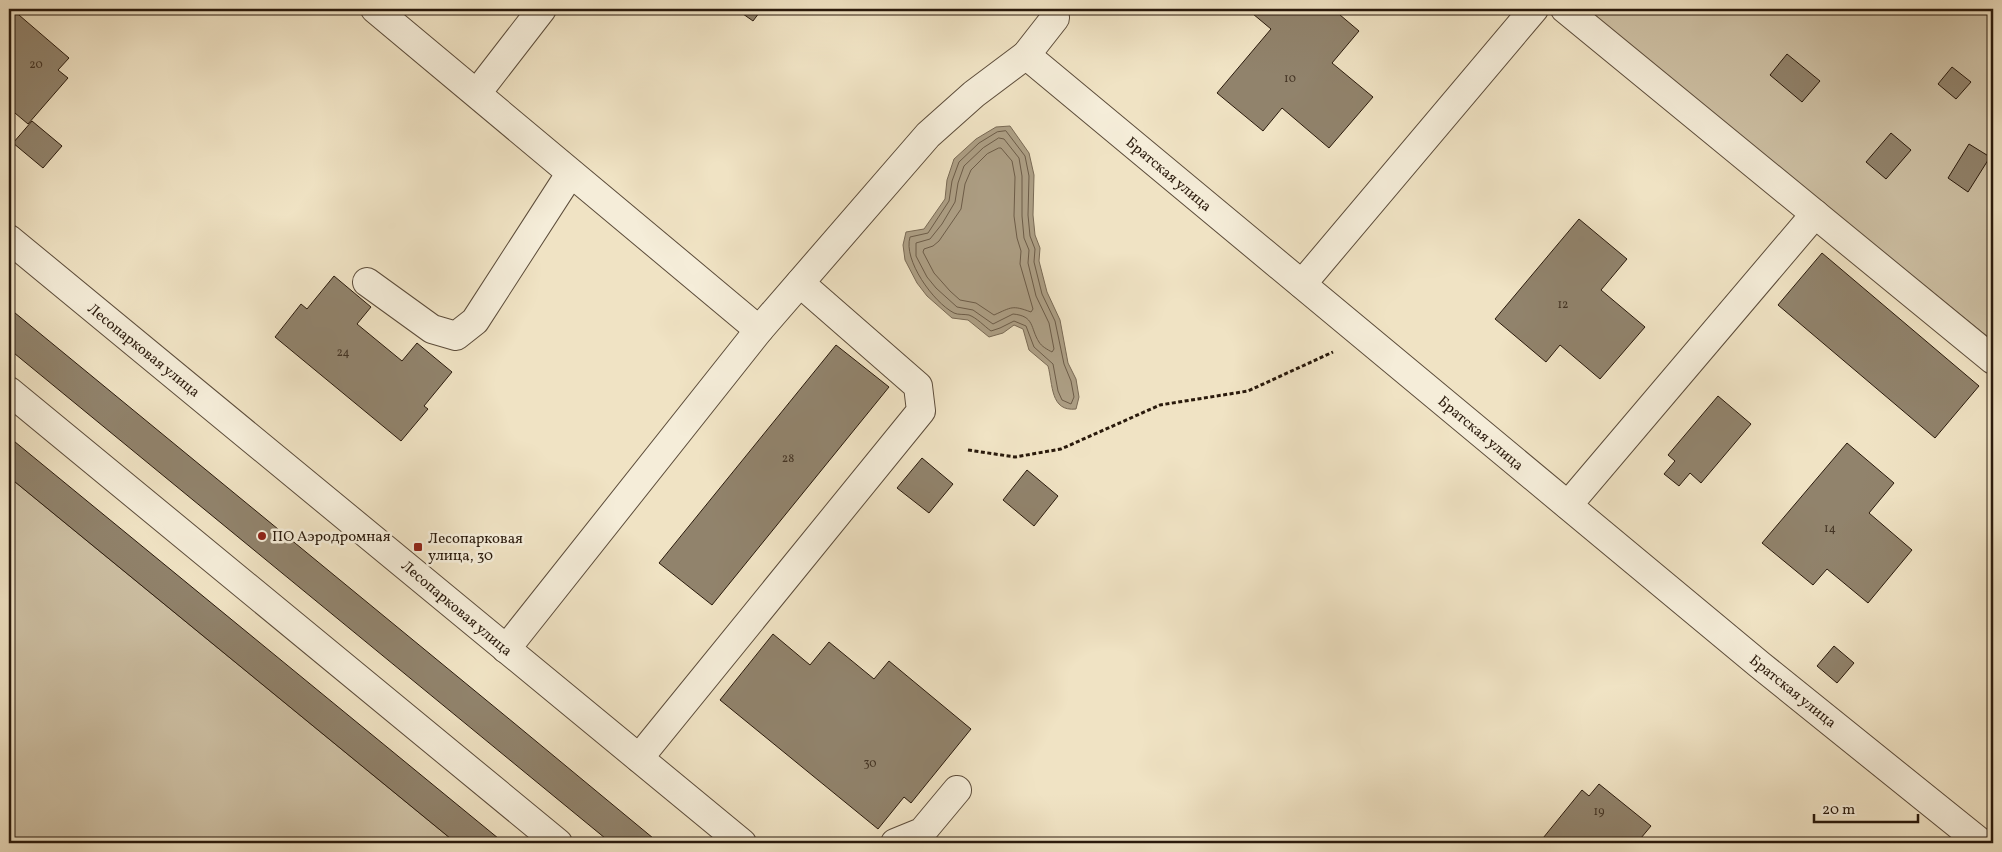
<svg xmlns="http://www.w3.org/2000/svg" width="2002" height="852" viewBox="0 0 2002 852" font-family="Vollkorn,serif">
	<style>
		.green { fill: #cec1a5; stroke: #7c6e58 }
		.water { fill: #ad9f85; stroke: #796a55 }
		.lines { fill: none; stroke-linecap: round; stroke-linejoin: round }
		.shore { stroke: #6c5c48; stroke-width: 1 }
		.building { fill: #91836c; stroke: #2a1a0c }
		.minor-casing { stroke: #5c4c3a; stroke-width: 30 }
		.path { stroke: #2a1a0c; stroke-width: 3; stroke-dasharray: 4 2.5; stroke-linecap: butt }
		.minor { stroke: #f5edd9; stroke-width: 28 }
		.poi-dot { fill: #8f2418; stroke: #f5edd9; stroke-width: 2 }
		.labels { text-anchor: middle; stroke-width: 5; stroke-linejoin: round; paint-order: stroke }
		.number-label { font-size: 12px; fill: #443424 }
		.street-label { font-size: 15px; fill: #2a1a0c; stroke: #f5edd9 }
		.poi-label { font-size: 15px; fill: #2a1a0c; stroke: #f5edd9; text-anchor: start }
	</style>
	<rect width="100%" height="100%" fill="#f0e3c4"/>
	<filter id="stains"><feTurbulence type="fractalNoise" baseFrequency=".004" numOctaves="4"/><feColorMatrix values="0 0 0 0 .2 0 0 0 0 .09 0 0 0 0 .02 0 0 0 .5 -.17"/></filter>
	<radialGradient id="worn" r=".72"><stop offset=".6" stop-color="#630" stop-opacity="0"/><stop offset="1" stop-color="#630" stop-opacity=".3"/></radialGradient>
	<g class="green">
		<polygon points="1584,9 1993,9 1993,341"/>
		<polygon points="9,477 456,843 9,843"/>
	</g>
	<path class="water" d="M1010,126L1029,153L1034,175L1033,215L1035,235L1040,248L1039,261L1047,292L1060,320L1068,363L1076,379L1079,397L1076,409C1050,412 1053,384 1048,366L1029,350L1023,329L1014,325L1003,333L989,337L968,320L952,318L927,296L917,283L905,260L903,245L906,232L924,229L945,199L947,180L954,159L976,139L996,127Z"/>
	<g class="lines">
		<g class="shore">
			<path d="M1006,131L1025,156L1029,176L1028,215L1030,236L1035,249L1034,262L1042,294L1055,321L1064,364L1071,381L1074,397L1071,404L1062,400L1058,391L1053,364L1034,347L1026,326L1014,321L1000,328L991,331C984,326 977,318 969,315C964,314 958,315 954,313C933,302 903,260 910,237L928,233L949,201L952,181L959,162L979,143L997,132Z"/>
			<path d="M999,138L1004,139L1019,158L1022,176V216L1024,238L1029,250L1028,263L1036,296L1049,323L1054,349L1052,352C1048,350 1041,346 1039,342C1030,328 1035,316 1013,314L993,324L973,310L957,307L936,288L927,277L916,256V243L930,239L942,224L955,202L958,183L964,166L983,148Z"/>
			<path d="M999,148H1001L1012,161L1015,177L1014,216L1017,238L1021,251L1020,264L1033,309L1031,312C1012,305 1012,307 994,315L976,303L960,300L950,291L934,273L923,252L924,249L933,246L939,241L961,209L965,184L971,170L987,154Z"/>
		</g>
	</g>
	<g class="building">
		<polygon points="9,9 12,9 69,58 58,70 68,78 28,124 9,108"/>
		<polygon points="736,9 762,9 753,21"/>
		<polygon points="1247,9 1333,9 1359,31 1332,63 1373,97 1329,148 1282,108 1263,131 1217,93 1271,29"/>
		<polygon points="1787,54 1820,81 1802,102 1770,75"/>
		<polygon points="1952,67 1971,82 1956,99 1938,84"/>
		<polygon points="32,121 62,146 43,168 13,143"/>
		<polygon points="1891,133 1911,150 1886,179 1866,162"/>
		<polygon points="1969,144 1990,157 1968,192 1948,178"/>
		<polygon points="1579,219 1627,259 1601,290 1645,327 1600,379 1560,345 1546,362 1495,319"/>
		<polygon points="1822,253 1979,386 1935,438 1778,305"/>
		<polygon points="334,276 371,307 357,324 402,361 417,343 452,372 424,406 428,409 401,441 275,337 301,304 307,309"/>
		<polygon points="9,308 514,723 659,843 611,843 9,349"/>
		<polygon points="836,345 889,387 712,605 659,563"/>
		<polygon points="1718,396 1751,424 1701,483 1690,473 1679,486 1664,474 1675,461 1668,455"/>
		<polygon points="9,437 504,843 456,843 9,477"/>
		<polygon points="1847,443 1894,483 1869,513 1912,550 1868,603 1827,569 1813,585 1762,543"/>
		<polygon points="922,458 953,484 929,513 897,488"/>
		<polygon points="1027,470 1058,496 1034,526 1003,500"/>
		<polygon points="773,634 810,665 829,642 874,679 889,661 971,729 911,803 904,797 878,829 720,700"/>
		<polygon points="1834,646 1854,663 1837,683 1817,666"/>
		<polygon points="1599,784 1651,826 1641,838 1647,843 1539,843 1582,790 1589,796"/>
	</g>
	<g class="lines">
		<defs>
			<g id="minor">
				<polyline points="375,9 759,330"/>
				<polyline points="1565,9 1993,360"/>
				<polyline points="1026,55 1760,665 1981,843"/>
				<polyline points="477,93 542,9"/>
				<polyline points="9,239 742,843"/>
				<polyline points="367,282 432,329 456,336 475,321 570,174"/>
				<polyline points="1302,284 1534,9"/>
				<polyline points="9,391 558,843"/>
				<polyline points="1568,505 1815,214"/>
				<polyline points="506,649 759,330 928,135 974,94 1026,55 1055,18 1054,9"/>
				<polyline points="639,758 921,411 918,386 800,283"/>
				<polyline points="895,843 922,832 957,790"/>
			</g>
		</defs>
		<use href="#minor" class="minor-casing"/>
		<polyline class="path" points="968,450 1015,457 1061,449 1160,405 1248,391 1333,352"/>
		<use href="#minor" class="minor"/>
	</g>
	<g class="poi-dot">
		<circle cx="262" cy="536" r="5"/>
		<rect x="413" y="542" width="10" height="10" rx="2.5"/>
	</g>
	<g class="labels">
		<g class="number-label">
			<text x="36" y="68">20</text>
			<text x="1290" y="82">10</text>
			<text x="1563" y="308">12</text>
			<text x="343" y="356">24</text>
			<text x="788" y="462">28</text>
			<text x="1830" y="532">14</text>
			<text x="870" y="767">30</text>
			<text x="1599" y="815">19</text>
		</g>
		<g class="street-label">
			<text transform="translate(1169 174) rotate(40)" y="5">Братская улица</text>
			<text transform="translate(144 350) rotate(39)" y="5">Лесопарковая улица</text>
			<text transform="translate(1481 433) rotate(40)" y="5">Братская улица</text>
			<text transform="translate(457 608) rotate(40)" y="5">Лесопарковая улица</text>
			<text transform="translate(1793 691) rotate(39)" y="5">Братская улица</text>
		</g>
		<g class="poi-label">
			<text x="272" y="541">ПО Аэродромная</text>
			<text x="428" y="543">Лесопарковая<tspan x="428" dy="17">улица, 30</tspan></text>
		</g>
	</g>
	<rect width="2002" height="852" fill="none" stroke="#f0e3c4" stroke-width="30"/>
	<rect x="10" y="10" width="1982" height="832" fill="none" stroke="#2a1a0c" stroke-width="2.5"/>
	<rect x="15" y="15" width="1972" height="822" fill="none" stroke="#2a1a0c"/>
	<path d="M1814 814v8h104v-8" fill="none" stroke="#2a1a0c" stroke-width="2.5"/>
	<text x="1822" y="814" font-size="15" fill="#2a1a0c" stroke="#f5edd9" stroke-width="4" paint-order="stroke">20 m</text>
	<rect width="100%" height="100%" filter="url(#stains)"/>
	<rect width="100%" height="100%" fill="url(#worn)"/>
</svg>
